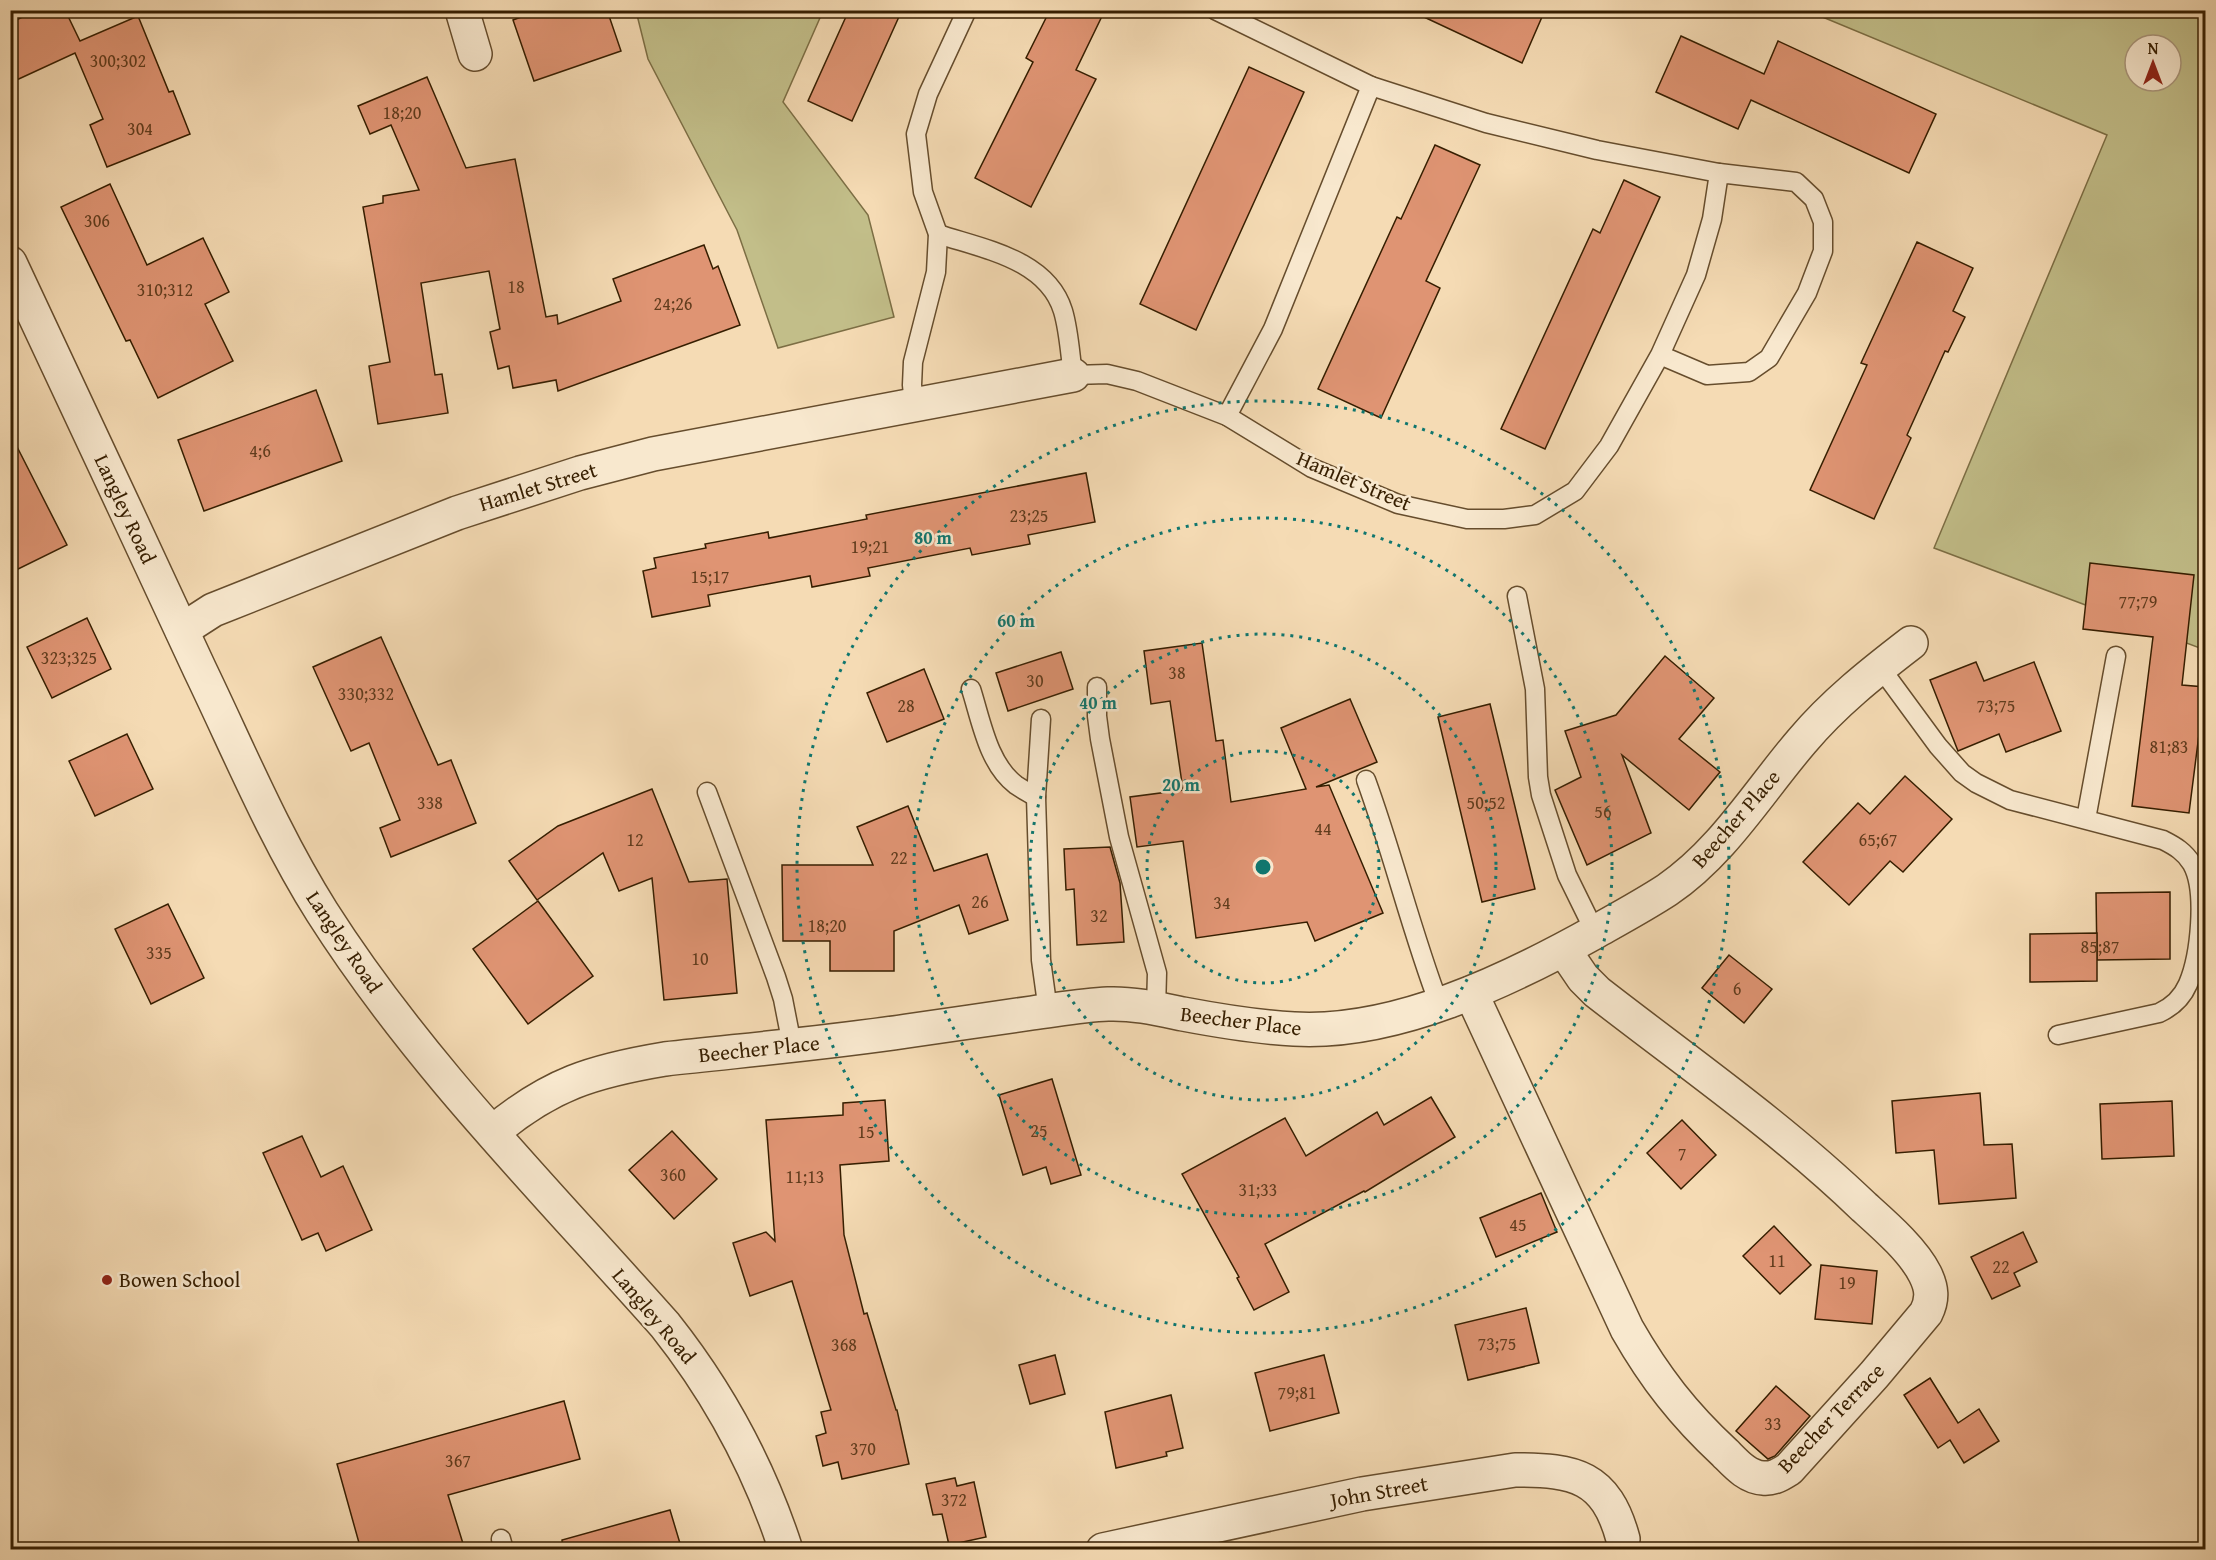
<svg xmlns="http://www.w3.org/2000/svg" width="2216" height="1560" viewBox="0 0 2216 1560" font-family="'Gentium Book Plus',serif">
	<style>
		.green { fill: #c2be89; stroke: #7c6e44; stroke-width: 1.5; fill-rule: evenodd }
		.building { fill: #df9473; stroke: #361e00; stroke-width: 1.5 }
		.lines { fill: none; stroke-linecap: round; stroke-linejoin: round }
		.service-casing { stroke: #664d2d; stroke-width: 21 }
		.minor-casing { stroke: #664d2d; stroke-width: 36 }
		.tertiary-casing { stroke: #664d2d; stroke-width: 36 }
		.service { stroke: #f8e8ce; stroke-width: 18 }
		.minor { stroke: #f8e8ce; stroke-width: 33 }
		.tertiary { stroke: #f8e8ce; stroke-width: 33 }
		.ring { fill: none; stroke: #0f766e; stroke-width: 3; stroke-dasharray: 3 6 }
		.poi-dot { fill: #8f2418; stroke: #f8e8ce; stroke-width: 2 }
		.labels { text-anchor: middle; stroke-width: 5; stroke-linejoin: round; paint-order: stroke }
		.number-label { font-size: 18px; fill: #603c1d }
		.street-label { font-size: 21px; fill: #361e00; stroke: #f8e8ce }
		.poi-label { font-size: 21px; fill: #361e00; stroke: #f8e8ce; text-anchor: start }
		.centre { fill: #0f766e; stroke: #f8e8ce; stroke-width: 3 }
		.ring-label { font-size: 18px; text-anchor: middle; font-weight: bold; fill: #0f766e; stroke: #f8e8ce; stroke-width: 5; stroke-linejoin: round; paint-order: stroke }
	</style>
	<rect width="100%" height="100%" fill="#f5dbb4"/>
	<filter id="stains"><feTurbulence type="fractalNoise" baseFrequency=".00333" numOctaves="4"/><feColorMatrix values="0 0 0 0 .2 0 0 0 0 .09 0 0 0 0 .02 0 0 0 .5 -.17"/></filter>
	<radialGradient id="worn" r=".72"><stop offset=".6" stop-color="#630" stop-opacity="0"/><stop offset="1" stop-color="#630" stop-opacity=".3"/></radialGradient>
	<g class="green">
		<polygon points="636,11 823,11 783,102 868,215 894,317 778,348 737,230 648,59"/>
		<path d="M1808,11H2205V650L1934,548L2107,135ZM2135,45H2171V81H2135Z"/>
	</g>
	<g class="building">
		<polygon points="37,10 65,10 80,41 138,16 169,92 173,91 190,134 107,167 90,125 103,119 75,53 10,83 10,23"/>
		<polygon points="540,10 607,10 621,51 534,81 513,20"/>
		<polygon points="849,10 902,10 852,121 808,101"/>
		<polygon points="1050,10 1105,10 1076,70 1096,79 1031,207 975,178 1033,62 1026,58"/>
		<polygon points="1409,10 1545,10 1522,63"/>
		<polygon points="1681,36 1764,74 1778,41 1936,114 1909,173 1751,100 1738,129 1656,92"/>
		<polygon points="1249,67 1304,92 1196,330 1140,304"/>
		<polygon points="427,77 466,168 515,159 546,317 557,315 558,324 621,301 613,279 704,245 713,269 718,266 740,325 558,391 556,380 513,388 509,366 498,369 490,332 500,329 489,271 421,283 435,375 442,374 448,413 378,424 369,366 390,362 363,207 383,203 383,196 419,190 391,125 370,134 358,106"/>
		<polygon points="1435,145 1480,165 1426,281 1440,288 1381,418 1318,389 1397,217 1401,219"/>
		<polygon points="1624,180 1660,197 1545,449 1501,429 1593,229 1600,233"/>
		<polygon points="110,184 147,265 203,238 229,292 205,304 233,361 158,398 130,340 126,341 61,207"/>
		<polygon points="1917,242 1973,268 1953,311 1965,317 1948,352 1945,351 1907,435 1911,438 1874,519 1810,490 1867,365 1861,363"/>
		<polygon points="316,390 342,461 204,511 178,440"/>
		<polygon points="10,433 67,545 10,573"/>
		<polygon points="1086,473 1095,522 1028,535 1030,544 972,555 970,548 868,568 870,576 812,587 810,576 708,595 710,606 652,617 643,571 656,568 654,558 706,548 705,544 768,532 769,538 867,519 866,515"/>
		<polygon points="2090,563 2194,575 2182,685 2205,687 2189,813 2132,806 2153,637 2083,629"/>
		<polygon points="87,618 111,669 52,698 27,647"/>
		<polygon points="381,637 438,765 451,760 476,823 391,857 380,828 400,820 369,743 351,751 313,667"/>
		<polygon points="1202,643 1216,741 1223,740 1231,802 1306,789 1281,728 1350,699 1377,762 1316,787 1329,785 1383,913 1315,941 1307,922 1196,938 1183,841 1137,847 1130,797 1183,790 1170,701 1151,704 1144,651"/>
		<polygon points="1061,652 1073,689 1008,711 996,673"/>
		<polygon points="1665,656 1714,698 1679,739 1720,772 1689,810 1622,755 1651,833 1587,865 1555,790 1581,777 1565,731 1616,715"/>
		<polygon points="1976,662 1984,681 2034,662 2061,731 2006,752 1999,734 1958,751 1930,680"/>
		<polygon points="924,669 944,719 887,742 867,693"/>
		<polygon points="1490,704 1535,889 1482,902 1438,717"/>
		<polygon points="127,734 153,789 95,816 69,761"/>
		<polygon points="1905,776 1952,819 1903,872 1890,861 1849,905 1803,862 1858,803 1870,814"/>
		<polygon points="652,789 689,882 727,879 737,993 664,1000 652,878 619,891 603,853 537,900 509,861 558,826"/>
		<polygon points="908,806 934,871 987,854 1008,920 969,934 959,905 894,931 894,971 830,971 830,941 783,941 782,865 873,865 857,827"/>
		<polygon points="1110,847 1120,883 1124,942 1077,945 1074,889 1066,890 1064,849"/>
		<polygon points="2170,892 2170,959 2097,960 2096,893"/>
		<polygon points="538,901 593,976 528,1024 473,949"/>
		<polygon points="168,904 204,978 151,1004 115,929"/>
		<polygon points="2097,933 2097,981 2030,982 2030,934"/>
		<polygon points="1729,955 1772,989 1744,1023 1702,988"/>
		<polygon points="1052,1079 1081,1175 1051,1184 1046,1167 1023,1175 999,1095"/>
		<polygon points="1980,1093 1984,1145 2012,1144 2016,1198 1939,1204 1934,1150 1896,1153 1892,1101"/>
		<polygon points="1431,1097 1455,1137 1365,1192 1364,1191 1265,1244 1289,1292 1254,1310 1237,1278 1239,1277 1182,1174 1285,1118 1306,1156 1377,1112 1384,1125"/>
		<polygon points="885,1100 889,1161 840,1165 844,1235 864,1314 867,1313 896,1410 897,1410 909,1464 842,1479 838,1462 823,1466 816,1436 826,1433 821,1412 831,1410 792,1281 750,1296 733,1243 766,1232 775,1241 766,1120 843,1115 843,1103"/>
		<polygon points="2172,1101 2174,1156 2102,1159 2100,1104"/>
		<polygon points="1682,1120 1716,1155 1681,1189 1647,1153"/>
		<polygon points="672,1131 717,1179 674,1219 629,1170"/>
		<polygon points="302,1136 321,1177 343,1166 372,1230 326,1251 318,1233 302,1240 263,1153"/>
		<polygon points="1541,1193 1557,1232 1496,1257 1480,1218"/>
		<polygon points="1774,1226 1811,1265 1780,1294 1743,1256"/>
		<polygon points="2023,1232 2037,1262 2014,1273 2020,1286 1992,1299 1971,1257"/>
		<polygon points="1821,1265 1877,1271 1872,1324 1815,1319"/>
		<polygon points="1526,1308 1539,1363 1468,1380 1455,1325"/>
		<polygon points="1055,1355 1065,1394 1030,1404 1019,1365"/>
		<polygon points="1324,1355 1339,1413 1270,1431 1255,1373"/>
		<polygon points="1930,1378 1958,1423 1979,1409 1999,1441 1964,1463 1950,1440 1938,1448 1904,1395"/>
		<polygon points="1776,1386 1810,1416 1775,1456 1768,1459 1736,1431"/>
		<polygon points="1171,1395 1183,1448 1166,1452 1167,1456 1116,1468 1105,1412"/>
		<polygon points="564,1401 580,1459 448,1495 465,1550 361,1550 337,1464"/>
		<polygon points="955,1478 957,1486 974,1482 986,1537 949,1545 942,1514 933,1515 926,1484"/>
		<polygon points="670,1510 682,1550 563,1550 562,1540"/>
	</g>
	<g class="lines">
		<defs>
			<g id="service">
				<polyline points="1215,10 1371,86"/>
				<path d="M938,234C983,249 1047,259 1063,311C1069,331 1070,354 1073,375L1107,374L1137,381L1227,416L1312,468L1398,504L1467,519H1504L1535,515L1575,491L1609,446L1660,355L1707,375L1749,372L1769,358L1807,293L1823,251V222L1814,199L1796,182L1719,173L1712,219L1696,275L1660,355"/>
				<polyline points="914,404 912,385 913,362 936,272 938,234 923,192 916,134 928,94 967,10"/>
				<polyline points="1227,416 1273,329 1371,86 1486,123 1597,150 1719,173"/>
				<polyline points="1517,596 1535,689 1538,777 1541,795 1567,875 1595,932"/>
				<path d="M1880,667L1938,746L1962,773L1976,783L2010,800L2163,840C2175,846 2185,852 2192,864C2207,891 2200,956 2188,984C2182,998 2172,1007 2159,1013L2058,1035"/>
				<polyline points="1097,687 1097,716 1100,739 1119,837 1157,973 1156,1009"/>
				<path d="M971,689C981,720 988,764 1016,785C1022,789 1029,793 1036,797"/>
				<polyline points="1041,719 1036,797 1041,960 1048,1011"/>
				<path d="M1366,780C1393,854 1411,930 1439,1004"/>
				<polyline points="707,792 776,977 783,999 792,1045"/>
				<polyline points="2086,819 2116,656"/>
				<polyline points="501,1539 504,1550"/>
			</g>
			<g id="minor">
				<polyline points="462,10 475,54"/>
				<polyline points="182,630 213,610 457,513 580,473 653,454 1073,375"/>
				<path d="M1471,993L1627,1329C1655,1378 1684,1415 1725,1453C1736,1464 1747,1477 1763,1478C1774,1479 1781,1474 1789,1469L1874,1375L1926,1313C1933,1299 1932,1288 1925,1274C1913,1250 1884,1225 1864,1207C1782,1128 1687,1062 1597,992L1583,978L1564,950"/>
				<path d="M493,1132C550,1084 593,1071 665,1059C746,1050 827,1043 907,1031C949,1025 990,1019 1032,1013C1056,1010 1082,1005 1108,1004C1133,1003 1159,1009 1183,1014C1220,1021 1256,1027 1294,1029C1395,1035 1509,980 1595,932C1620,918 1644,905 1667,890C1723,852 1759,791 1802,741C1834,703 1872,673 1911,643"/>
				<path d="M1103,1550L1362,1494L1515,1470C1575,1470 1606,1476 1623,1539"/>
			</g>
			<path id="tertiary" d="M10,263C74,399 137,534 200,670C239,751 274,836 322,912C418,1063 547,1192 665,1325C719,1393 759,1467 786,1550"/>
		</defs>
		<use href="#service" class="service-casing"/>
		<use href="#minor" class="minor-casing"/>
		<use href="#tertiary" class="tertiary-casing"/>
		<use href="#service" class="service"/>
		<use href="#minor" class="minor"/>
		<use href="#tertiary" class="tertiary"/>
	</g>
	<g class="ring">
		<circle cx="1263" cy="867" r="116"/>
		<circle cx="1263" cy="867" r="233"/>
		<circle cx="1263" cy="867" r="349"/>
		<circle cx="1263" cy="867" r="466"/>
	</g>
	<circle class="poi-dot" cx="107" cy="1280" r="6"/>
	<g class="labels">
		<g class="number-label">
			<text x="118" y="67">300;302</text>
			<text x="402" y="119">18;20</text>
			<text x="140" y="135">304</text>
			<text x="97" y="227">306</text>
			<text x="516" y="293">18</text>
			<text x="165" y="296">310;312</text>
			<text x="673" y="310">24;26</text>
			<text x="260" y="457">4;6</text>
			<text x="1029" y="522">23;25</text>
			<text x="870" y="553">19;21</text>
			<text x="710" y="583">15;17</text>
			<text x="2138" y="608">77;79</text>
			<text x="69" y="664">323;325</text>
			<text x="1177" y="679">38</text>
			<text x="1035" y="687">30</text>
			<text x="366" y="700">330;332</text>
			<text x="906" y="712">28</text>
			<text x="1996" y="712">73;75</text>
			<text x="2169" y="753">81;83</text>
			<text x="430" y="809">338</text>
			<text x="1486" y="809">50;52</text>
			<text x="1603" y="818">56</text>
			<text x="1323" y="835">44</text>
			<text x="635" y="846">12</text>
			<text x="1878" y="846">65;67</text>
			<text x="899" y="864">22</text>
			<text x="980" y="908">26</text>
			<text x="1222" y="909">34</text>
			<text x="1099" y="922">32</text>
			<text x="827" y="932">18;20</text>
			<text x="2100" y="953">85;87</text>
			<text x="159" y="959">335</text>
			<text x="700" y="965">10</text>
			<text x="1737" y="995">6</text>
			<text x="1039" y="1137">25</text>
			<text x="866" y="1138">15</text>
			<text x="1682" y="1160">7</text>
			<text x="673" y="1181">360</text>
			<text x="805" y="1183">11;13</text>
			<text x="1258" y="1196">31;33</text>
			<text x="1518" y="1231">45</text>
			<text x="1777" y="1267">11</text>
			<text x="2001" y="1273">22</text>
			<text x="1847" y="1289">19</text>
			<text x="1497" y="1350">73;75</text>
			<text x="844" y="1351">368</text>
			<text x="1297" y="1399">79;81</text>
			<text x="1773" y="1430">33</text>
			<text x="863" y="1455">370</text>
			<text x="458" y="1467">367</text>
			<text x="954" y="1506">372</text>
		</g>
		<g class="street-label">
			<text transform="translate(1354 481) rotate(23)" y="7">Hamlet Street</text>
			<text transform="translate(538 487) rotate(-17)" y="7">Hamlet Street</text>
			<text transform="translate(125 509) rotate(65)" y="7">Langley Road</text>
			<text transform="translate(1736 819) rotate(-49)" y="7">Beecher Place</text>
			<text transform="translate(344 942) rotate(56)" y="7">Langley Road</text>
			<text transform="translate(1241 1021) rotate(7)" y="7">Beecher Place</text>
			<text transform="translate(759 1049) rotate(-6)" y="7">Beecher Place</text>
			<text transform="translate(654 1316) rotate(50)" y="7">Langley Road</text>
			<text transform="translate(1831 1418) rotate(-46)" y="7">Beecher Terrace</text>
			<text transform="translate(1379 1492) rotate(-10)" y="7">John Street</text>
		</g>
		<g class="poi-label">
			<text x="119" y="1287">Bowen School</text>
		</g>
	</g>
	<circle cx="1263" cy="867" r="9" class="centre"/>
	<g class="ring-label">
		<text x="933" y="544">80 m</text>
		<text x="1016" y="627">60 m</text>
		<text x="1098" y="709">40 m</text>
		<text x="1181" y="791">20 m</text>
	</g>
	<rect width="2216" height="1560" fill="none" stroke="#f5dbb4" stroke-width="36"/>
	<rect x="12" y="12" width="2192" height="1536" fill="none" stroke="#361e00" stroke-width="3"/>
	<rect x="18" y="18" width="2180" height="1524" fill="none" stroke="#361e00" stroke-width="1.5"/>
	<g transform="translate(2153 63)"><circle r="28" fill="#f8e8ce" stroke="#aa977c" stroke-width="1.5"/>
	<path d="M0-4.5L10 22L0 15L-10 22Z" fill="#8f2418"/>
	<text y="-9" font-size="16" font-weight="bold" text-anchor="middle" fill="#361e00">N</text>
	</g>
	<rect width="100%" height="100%" filter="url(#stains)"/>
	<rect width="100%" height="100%" fill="url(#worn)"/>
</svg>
